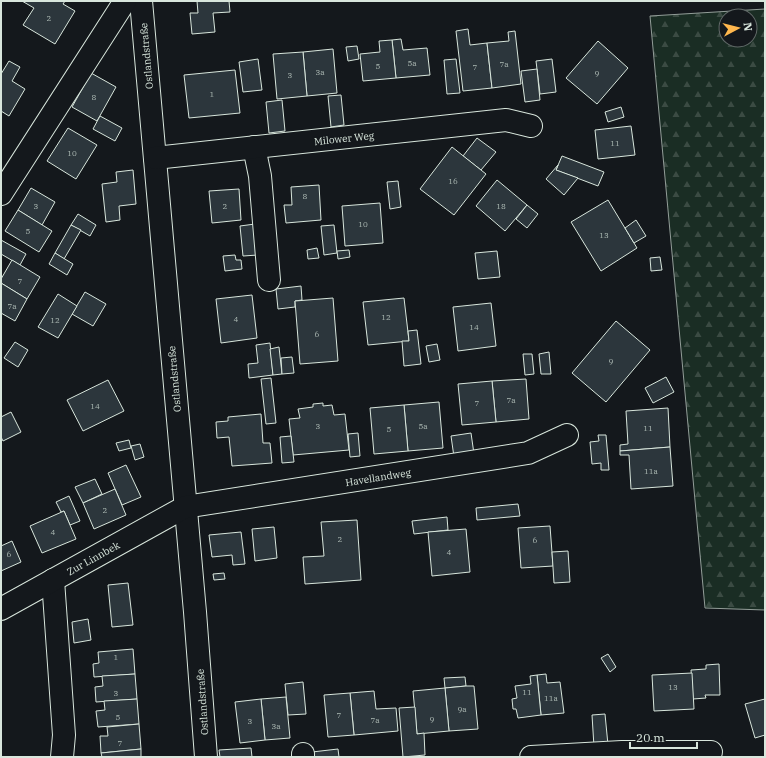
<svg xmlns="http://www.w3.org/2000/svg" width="766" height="758" viewBox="0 0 766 758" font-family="'IBM Plex Serif',serif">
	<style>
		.forest { fill: url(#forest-firs); stroke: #939e99; fill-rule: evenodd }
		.building { fill: #2c363c; stroke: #d8e6dc }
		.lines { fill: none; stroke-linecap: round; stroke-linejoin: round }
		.minor-casing { stroke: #d8e6dc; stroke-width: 24 }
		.minor { stroke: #14181c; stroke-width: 22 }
		.labels { text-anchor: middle; stroke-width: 3; stroke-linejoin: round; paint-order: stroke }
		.number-label { font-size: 8px; fill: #adbab4 }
		.street-label { font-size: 10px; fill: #d8e6dc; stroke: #14181c }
	</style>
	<defs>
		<pattern id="forest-firs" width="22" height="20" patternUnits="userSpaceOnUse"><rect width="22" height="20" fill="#1a2d24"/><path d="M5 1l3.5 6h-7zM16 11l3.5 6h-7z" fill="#3b4b43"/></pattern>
	</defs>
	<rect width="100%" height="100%" fill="#14181c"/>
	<path class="forest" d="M765,9V610L705,608L650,16ZM726,16H750V40H726Z"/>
	<g class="building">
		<polygon points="22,1 65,1 63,4 75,11 55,44 23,25 34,8"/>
		<polygon points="197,1 229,1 230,12 213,13 215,32 192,34 190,13 198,13"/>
		<polygon points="468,29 470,45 487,43 492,88 463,91 456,31"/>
		<polygon points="515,31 521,84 492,88 487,43 509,41 508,32"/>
		<polygon points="401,39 403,50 427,48 430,75 396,78 392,40"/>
		<polygon points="392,40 396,78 363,81 360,54 380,52 379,41"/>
		<polygon points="598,41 628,68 597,104 566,78"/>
		<polygon points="357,46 359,59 348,61 346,47"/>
		<polygon points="333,49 337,93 307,96 303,52"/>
		<polygon points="303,52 307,96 277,99 273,54"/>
		<polygon points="258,59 262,90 243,92 239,62"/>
		<polygon points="456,59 460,93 447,94 444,60"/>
		<polygon points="552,59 556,92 540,94 536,61"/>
		<polygon points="9,61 20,67 12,81 25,89 9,116 1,111 1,74"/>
		<polygon points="537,69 540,100 525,102 521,71"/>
		<polygon points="235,70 240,113 189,118 184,75"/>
		<polygon points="91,73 116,87 97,121 72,107"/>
		<polygon points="341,95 344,125 331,127 328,96"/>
		<polygon points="282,100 285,131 269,133 266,102"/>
		<polygon points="621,107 624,117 608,122 605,112"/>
		<polygon points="100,116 122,128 115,141 93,129"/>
		<polygon points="631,126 635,155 598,159 595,130"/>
		<polygon points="68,128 97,145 76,179 47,161"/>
		<polygon points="477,138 496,152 481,170 463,156"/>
		<polygon points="452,147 486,174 454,215 420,189"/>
		<polygon points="562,156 604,172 598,186 556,170"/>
		<polygon points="558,165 556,170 578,178 564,195 546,179"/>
		<polygon points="133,170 136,204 119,206 120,220 106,222 102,184 117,182 116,172"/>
		<polygon points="497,180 527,205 505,231 476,206"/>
		<polygon points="398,181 401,207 390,209 387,182"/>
		<polygon points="319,185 321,220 286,223 284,205 292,205 291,187"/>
		<polygon points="31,188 55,202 42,225 18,210"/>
		<polygon points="239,189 241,220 212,223 209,191"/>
		<polygon points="608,200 637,248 601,271 571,222"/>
		<polygon points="380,203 383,243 345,246 342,206"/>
		<polygon points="527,205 538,214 527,228 516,219"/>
		<polygon points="18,210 52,231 39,252 5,231"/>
		<polygon points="78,214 96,225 90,236 71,225"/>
		<polygon points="636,220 646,236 634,243 625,228"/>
		<polygon points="255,224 258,255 243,256 240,226"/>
		<polygon points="71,225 81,230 64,259 55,253"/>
		<polygon points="334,225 337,253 324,255 321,226"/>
		<polygon points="1,240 26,254 20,265 1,254"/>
		<polygon points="317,248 319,258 308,259 307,250"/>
		<polygon points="349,250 350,257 338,259 337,251"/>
		<polygon points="497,251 500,277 478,279 475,253"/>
		<polygon points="55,253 73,264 67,275 49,264"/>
		<polygon points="235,255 236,260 241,260 242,269 225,271 223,256"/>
		<polygon points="660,257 662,270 651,271 650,258"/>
		<polygon points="12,260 40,277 27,299 1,283 1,279"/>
		<polygon points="1,283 27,299 15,321 1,313"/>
		<polygon points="301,286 302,300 295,301 295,307 278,309 276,289"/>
		<polygon points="85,292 106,304 93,326 72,314"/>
		<polygon points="58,294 77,306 58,338 38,327"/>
		<polygon points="252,295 257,338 221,343 216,299"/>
		<polygon points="333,298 338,361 300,364 295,301"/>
		<polygon points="404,298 409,341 368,345 363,302"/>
		<polygon points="491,303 496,346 458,351 453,307"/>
		<polygon points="616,321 650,350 606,402 572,373"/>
		<polygon points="417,330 421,364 404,366 402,341 409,341 408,331"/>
		<polygon points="15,342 28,350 18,367 4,358"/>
		<polygon points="270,343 273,375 249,378 248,364 258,363 256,345"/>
		<polygon points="437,344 440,360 429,362 426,346"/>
		<polygon points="279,347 282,374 273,375 270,349"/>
		<polygon points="549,352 551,374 541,374 539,354"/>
		<polygon points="523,354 532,354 534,374 525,375"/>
		<polygon points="292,357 294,373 282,374 281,358"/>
		<polygon points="666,377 674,392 653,403 645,388"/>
		<polygon points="271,378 276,423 266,424 261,379"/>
		<polygon points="526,379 529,419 496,422 492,381"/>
		<polygon points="108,380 124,411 83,431 67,400"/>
		<polygon points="492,381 496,422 462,425 458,384"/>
		<polygon points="439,402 443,448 408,451 404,405"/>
		<polygon points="323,403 323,406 332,405 334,415 345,414 349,450 293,455 289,419 300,418 298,409 313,407 313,404"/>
		<polygon points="404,405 408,451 374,454 370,408"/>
		<polygon points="668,408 670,447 620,451 620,445 628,444 626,411"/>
		<polygon points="11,412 21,432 3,441 1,437 1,417"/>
		<polygon points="261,414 263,443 270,443 272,463 232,466 229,437 217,438 216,422 228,421 228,417"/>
		<polygon points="358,433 360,456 350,457 348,434"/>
		<polygon points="471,433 474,454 454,457 451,436"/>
		<polygon points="598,435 606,435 609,470 601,470 601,463 592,464 590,442 599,441"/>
		<polygon points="291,436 294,462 282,463 280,437"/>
		<polygon points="129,440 131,448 119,451 116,443"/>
		<polygon points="140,444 144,457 135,460 131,446"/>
		<polygon points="670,447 673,486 631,489 629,455 620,455 620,451"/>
		<polygon points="126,465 141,497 122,505 108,473"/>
		<polygon points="95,479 102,494 83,503 75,487"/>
		<polygon points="115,489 126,515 94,529 83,503"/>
		<polygon points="69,496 80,521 70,525 64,511 61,512 56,502"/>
		<polygon points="518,504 520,516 477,520 476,508"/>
		<polygon points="64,511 76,539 42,553 30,526"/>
		<polygon points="447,517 448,530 414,534 412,521"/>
		<polygon points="357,520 361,580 305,584 303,557 324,556 321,522"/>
		<polygon points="550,526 553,566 521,568 518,528"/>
		<polygon points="274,527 277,558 255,561 252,529"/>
		<polygon points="466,529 470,572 432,576 428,532"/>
		<polygon points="241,532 245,564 233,565 232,555 212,557 209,535"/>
		<polygon points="12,541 21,562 1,571 1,546"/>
		<polygon points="568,551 570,582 554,583 552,552"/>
		<polygon points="224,573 225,579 214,580 213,574"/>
		<polygon points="128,583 133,625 112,627 108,585"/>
		<polygon points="88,619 91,640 74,643 72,622"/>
		<polygon points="133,649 135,674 94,677 93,664 99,663 98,652"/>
		<polygon points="608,654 616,667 610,672 601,658"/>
		<polygon points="719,664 720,695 705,695 706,698 693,699 691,670 706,669 706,665"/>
		<polygon points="692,673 694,709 654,711 652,675"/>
		<polygon points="135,674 137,699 96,702 95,687 103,686 102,676"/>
		<polygon points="546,674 547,683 560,682 564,713 541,715 537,675"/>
		<polygon points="537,675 541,715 518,718 516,709 513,709 512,699 517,698 515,686 531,684 530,676"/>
		<polygon points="465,677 466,686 445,688 444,678"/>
		<polygon points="303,682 306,714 288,715 285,684"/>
		<polygon points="466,686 474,686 478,729 449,731 445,688"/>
		<polygon points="445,688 449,731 417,734 413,691"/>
		<polygon points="374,691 376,709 396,708 398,731 354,735 350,693"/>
		<polygon points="350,693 354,735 328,737 324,695"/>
		<polygon points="286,697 290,738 265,740 261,699"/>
		<polygon points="137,699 139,724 98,727 96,711 105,710 104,701"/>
		<polygon points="261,699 265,740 240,743 235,702"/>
		<polygon points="765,699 765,735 755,738 745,704"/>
		<polygon points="415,707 417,734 424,733 425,755 403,757 399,708"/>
		<polygon points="605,714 608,745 594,747 592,715"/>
		<polygon points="139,724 141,749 101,753 100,736 108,736 107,727"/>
		<polygon points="251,748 252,757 220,757 219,750"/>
		<polygon points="141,749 141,757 102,757 101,753"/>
		<polygon points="338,749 339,757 312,757 312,752"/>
	</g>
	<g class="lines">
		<defs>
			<g id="minor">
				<polyline points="141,1 195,612 206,757"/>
				<polyline points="254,147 260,176 269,280"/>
				<polyline points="155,158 506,120 531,126"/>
				<polyline points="1,194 125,1"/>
				<polyline points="53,580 64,735 62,757"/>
				<polyline points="1,609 185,507 528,453 567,435"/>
				<polyline points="303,754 303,757"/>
				<polyline points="531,757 622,752 711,752"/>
			</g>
		</defs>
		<use href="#minor" class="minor-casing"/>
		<use href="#minor" class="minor"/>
	</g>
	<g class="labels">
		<g class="number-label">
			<text x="49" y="21">2</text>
			<text x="412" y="66">5a</text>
			<text x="504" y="67">7a</text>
			<text x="378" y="69">5</text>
			<text x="475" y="70">7</text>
			<text x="320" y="75">3a</text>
			<text x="597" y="76">9</text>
			<text x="290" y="78">3</text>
			<text x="212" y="97">1</text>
			<text x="94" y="100">8</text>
			<text x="615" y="146">11</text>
			<text x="72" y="156">10</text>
			<text x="453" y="184">16</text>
			<text x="305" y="199">8</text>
			<text x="36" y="209">3</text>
			<text x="225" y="209">2</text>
			<text x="501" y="209">18</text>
			<text x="363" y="227">10</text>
			<text x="28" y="234">5</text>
			<text x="604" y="238">13</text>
			<text x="20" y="284">7</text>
			<text x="12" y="309">7a</text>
			<text x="386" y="320">12</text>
			<text x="236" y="322">4</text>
			<text x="55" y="323">12</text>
			<text x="474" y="330">14</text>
			<text x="317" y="337">6</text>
			<text x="611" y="364">9</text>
			<text x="511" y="403">7a</text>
			<text x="477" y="406">7</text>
			<text x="95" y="409">14</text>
			<text x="318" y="429">3</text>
			<text x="423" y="429">5a</text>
			<text x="648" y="431">11</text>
			<text x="389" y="432">5</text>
			<text x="651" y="474">11a</text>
			<text x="105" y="513">2</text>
			<text x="53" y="535">4</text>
			<text x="340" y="542">2</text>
			<text x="535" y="543">6</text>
			<text x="449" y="555">4</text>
			<text x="9" y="557">6</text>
			<text x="116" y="660">1</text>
			<text x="673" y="690">13</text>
			<text x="527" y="695">11</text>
			<text x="116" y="696">3</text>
			<text x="551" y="701">11a</text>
			<text x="462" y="712">9a</text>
			<text x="339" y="718">7</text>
			<text x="118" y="720">5</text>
			<text x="432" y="722">9</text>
			<text x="375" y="723">7a</text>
			<text x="250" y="724">3</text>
			<text x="276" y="729">3a</text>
			<text x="120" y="746">7</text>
		</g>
		<g class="street-label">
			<text transform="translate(146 56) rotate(-95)" y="4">Ostlandstraße</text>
			<text transform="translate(344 138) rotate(-6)" y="4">Milower Weg</text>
			<text transform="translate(174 379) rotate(-95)" y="4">Ostlandstraße</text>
			<text transform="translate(378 477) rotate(-9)" y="4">Havellandweg</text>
			<text transform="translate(93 558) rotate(-29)" y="4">Zur Linnbek</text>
			<text transform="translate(202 702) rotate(-94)" y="4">Ostlandstraße</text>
		</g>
	</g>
	<rect width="766" height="758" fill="none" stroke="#d8e6dc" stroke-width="4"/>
	<g transform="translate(738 28) rotate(83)"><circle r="19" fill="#14181c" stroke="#626a69"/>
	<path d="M0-3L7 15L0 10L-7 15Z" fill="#ffb74d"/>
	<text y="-6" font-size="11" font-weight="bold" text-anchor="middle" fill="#d8e6dc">N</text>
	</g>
	<path d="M630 742v6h67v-6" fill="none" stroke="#d8e6dc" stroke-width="2"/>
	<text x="636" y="742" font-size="12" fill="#d8e6dc" stroke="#14181c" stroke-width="3" paint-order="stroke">20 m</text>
</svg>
